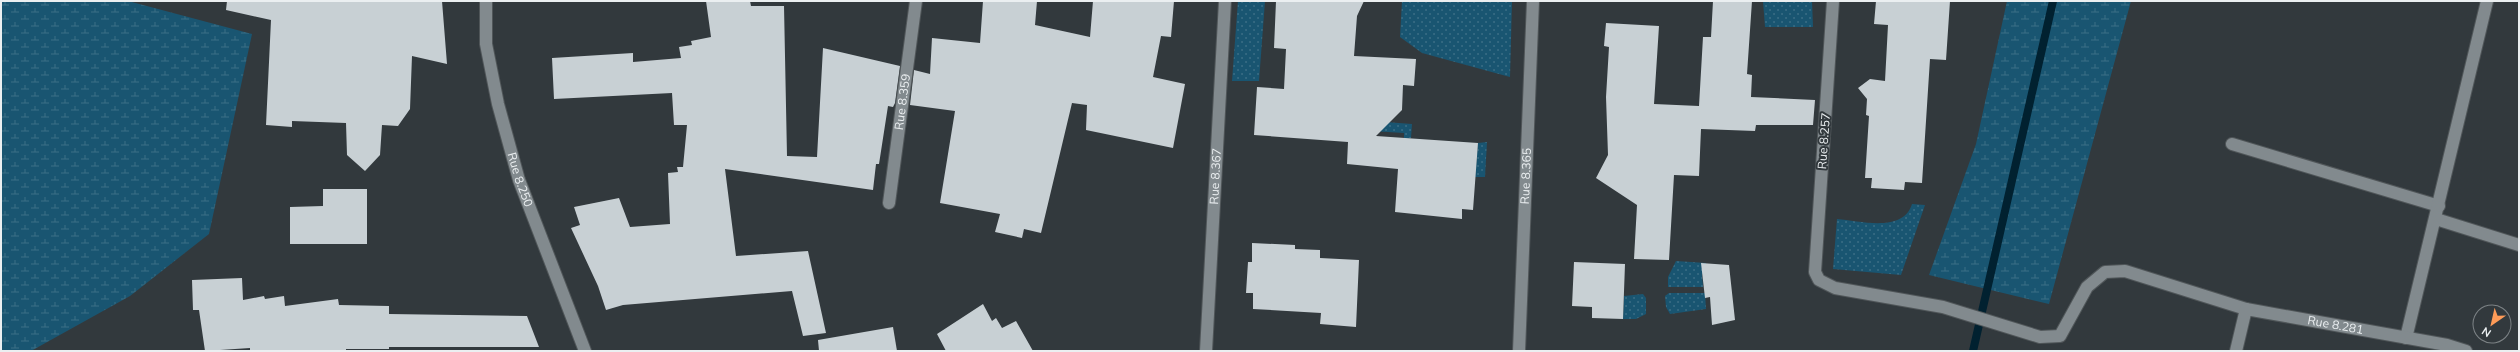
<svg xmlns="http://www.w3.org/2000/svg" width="2520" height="352" viewBox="0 0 2520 352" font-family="Mulish,sans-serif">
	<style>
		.grass { fill: url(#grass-dots) }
		.wetland { fill: url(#wetland-marsh) }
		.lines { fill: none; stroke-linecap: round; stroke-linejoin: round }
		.stream { stroke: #012130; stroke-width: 8 }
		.building { fill: #c8d0d4 }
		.minor-casing { stroke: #505659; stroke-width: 14 }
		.tertiary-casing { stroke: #505659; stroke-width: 14 }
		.minor { stroke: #828a8e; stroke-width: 12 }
		.tertiary { stroke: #828a8e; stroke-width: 12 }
		.labels { text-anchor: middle; stroke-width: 4; stroke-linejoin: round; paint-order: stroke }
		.street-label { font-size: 12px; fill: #ebeff1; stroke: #32393d }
	</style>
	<defs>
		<pattern id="grass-dots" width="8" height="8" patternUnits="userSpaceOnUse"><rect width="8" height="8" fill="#195571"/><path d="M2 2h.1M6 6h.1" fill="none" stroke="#3b6e86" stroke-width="1.8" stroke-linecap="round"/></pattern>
		<pattern id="wetland-marsh" width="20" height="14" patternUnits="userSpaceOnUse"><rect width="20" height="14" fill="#195571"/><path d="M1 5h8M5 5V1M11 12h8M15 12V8" fill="none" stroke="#3b6e86"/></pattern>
	</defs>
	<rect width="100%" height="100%" fill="#32393d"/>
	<g class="grass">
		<polygon points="1238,1 1265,1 1259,81 1232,81"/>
		<polygon points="1402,1 1512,1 1510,77 1422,53 1400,37"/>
		<polygon points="1763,1 1812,1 1813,27 1765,27"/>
		<polygon points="1372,121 1412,124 1411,138 1404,139 1404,133 1371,131"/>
		<polygon points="1487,142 1485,177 1475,177 1478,143"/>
		<path d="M1912,204L1925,205L1901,275L1833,269L1837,219C1861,221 1903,233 1912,204Z"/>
		<polygon points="1676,261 1706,263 1706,274 1702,274 1703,287 1668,287 1668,277"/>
		<polygon points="1669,293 1705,293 1706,309 1670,314 1666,307 1665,296"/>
		<polygon points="1643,294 1646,298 1646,314 1636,319 1623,319 1624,296"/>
	</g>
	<g class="wetland">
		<polygon points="1,1 128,1 252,34 209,234 130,296 31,351 1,351"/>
		<polygon points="2007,1 2131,1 2049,304 1929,275 1976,144"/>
	</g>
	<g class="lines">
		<polyline class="stream" points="1973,351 2053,1"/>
	</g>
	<g class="building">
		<polygon points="227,1 442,1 447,64 412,56 410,109 398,126 382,125 380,155 365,171 347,155 346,123 292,121 292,127 266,125 271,20 226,10"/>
		<polygon points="706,1 750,1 751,6 784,6 787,156 817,157 823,48 900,66 895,103 893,107 888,106 879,164 876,164 873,190 725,169 736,256 808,251 826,333 803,336 792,291 623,305 606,310 598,286 571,228 580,225 574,207 619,198 630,227 670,224 668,173 678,172 677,167 683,167 687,125 674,125 672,93 554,99 552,58 633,53 633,62 681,58 679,47 692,45 691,41 711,37"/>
		<polygon points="983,1 1037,1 1035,25 1090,37 1093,1 1174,1 1171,37 1161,36 1153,77 1185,84 1173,148 1086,130 1087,105 1072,103 1041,233 1024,229 1022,238 995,232 1000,214 940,203 955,111 910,105 914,70 930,74 932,38 980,43"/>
		<polygon points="1276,1 1364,1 1357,16 1354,56 1416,59 1414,86 1403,85 1402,110 1376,136 1478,143 1473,210 1462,209 1462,219 1395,212 1398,169 1347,164 1348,142 1254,135 1257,87 1284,89 1286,49 1274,48"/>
		<polygon points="1713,1 1752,1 1747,74 1752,75 1751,97 1815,100 1813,125 1756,125 1755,131 1701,129 1699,176 1674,175 1669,260 1634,259 1637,205 1596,178 1608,155 1606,97 1609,47 1604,46 1606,23 1659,26 1654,104 1699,106 1703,37 1711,37"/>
		<polygon points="1876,1 1950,1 1946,60 1930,59 1922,183 1905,182 1904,190 1871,188 1872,178 1865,178 1869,116 1866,115 1867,99 1858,88 1870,79 1885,81 1888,25 1874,24"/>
		<polygon points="323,189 367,189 367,244 290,244 290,207 323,206"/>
		<polygon points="1252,243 1295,245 1295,249 1320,250 1320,258 1359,260 1356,327 1320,324 1321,313 1253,309 1253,293 1246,293 1248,262 1252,262"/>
		<polygon points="1574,262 1625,264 1623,319 1592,318 1592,307 1572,306"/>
		<polygon points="1701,263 1729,265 1735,320 1712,325 1710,297 1705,298"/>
		<polygon points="242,278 243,300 264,296 265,299 284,296 285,306 338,299 339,305 389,306 389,314 527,316 539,347 389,347 389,349 346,349 346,351 250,351 250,348 205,351 199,310 193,310 192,280"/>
		<polygon points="983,304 992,321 996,318 1002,328 1016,321 1033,351 946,351 937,334"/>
		<polygon points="893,327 897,351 819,351 818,340"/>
	</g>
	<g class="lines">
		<defs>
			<g id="minor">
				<polyline points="1833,1 1815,272 1819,280 1835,288 1943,307 2040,337 2060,336 2087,287 2105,272 2125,271 2246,309"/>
				<polyline points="2232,144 2439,206"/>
				<path id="s1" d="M889,203L916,1"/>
				<polyline points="2436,219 2519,245"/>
				<polyline points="2406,338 2487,1"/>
				<path id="s2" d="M1206,351L1225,1"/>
				<path id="s3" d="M1519,351L1533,1"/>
				<path id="s4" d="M2236,351L2246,309L2447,345L2466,351"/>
			</g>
			<g id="tertiary">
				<path id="s5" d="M486,1V44L498,104L519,180L585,351"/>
			</g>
		</defs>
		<use href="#minor" class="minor-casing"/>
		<use href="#tertiary" class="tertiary-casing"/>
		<use href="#minor" class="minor"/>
		<use href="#tertiary" class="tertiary"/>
	</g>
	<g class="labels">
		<g class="street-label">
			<text dy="4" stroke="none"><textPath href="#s1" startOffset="102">Rue 8.359</textPath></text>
			<text transform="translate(1824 141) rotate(-86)" y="4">Rue 8.257</text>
			<text dy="4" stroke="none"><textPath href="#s2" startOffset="175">Rue 8.367</textPath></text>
			<text dy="4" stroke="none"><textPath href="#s3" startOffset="175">Rue 8.365</textPath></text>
			<text dy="4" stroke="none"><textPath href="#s5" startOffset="183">Rue 8.250</textPath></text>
			<text dy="4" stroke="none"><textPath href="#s4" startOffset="134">Rue 8.281</textPath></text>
		</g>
	</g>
	<rect width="2520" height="352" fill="none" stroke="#ebeff1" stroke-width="4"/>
	<g transform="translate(2492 324) rotate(214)"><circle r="19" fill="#32393d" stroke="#7c8285"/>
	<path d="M0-3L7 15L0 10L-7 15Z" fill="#fe9b58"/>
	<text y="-6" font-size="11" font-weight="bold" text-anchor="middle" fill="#ebeff1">N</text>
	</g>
</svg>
